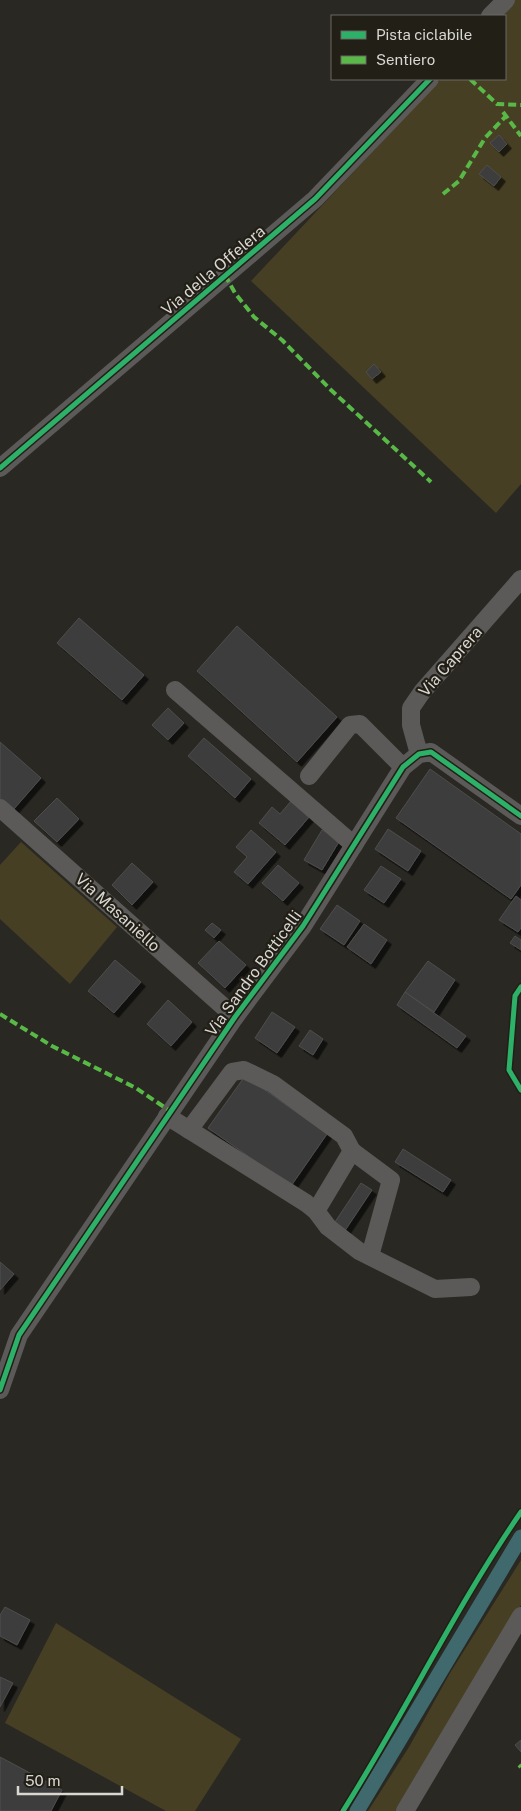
<svg xmlns="http://www.w3.org/2000/svg" width="521" height="1811" viewBox="0 0 521 1811" font-family="'Public Sans',sans-serif">
	<style>
		.green { fill: #473f23 }
		.lines { fill: none; stroke-linecap: round; stroke-linejoin: round }
		.canal { stroke: #3f696d; stroke-width: 15 }
		.building { fill: #3e3d3d; stroke: #4e4d4d; filter: url(#shadow) }
		.minor { stroke: #5b5a59; stroke-width: 18 }
		.quiet { stroke: #58b947; stroke-width: 4; stroke-dasharray: 8 4; stroke-linecap: butt }
		.cycleway-casing { stroke: #221f17; stroke-width: 8 }
		.cycleway { stroke: #2db169; stroke-width: 5 }
		.labels { text-anchor: middle; stroke-width: 4.5; stroke-linejoin: round; paint-order: stroke }
		.street-label { font-size: 16px; fill: #d9d7d2; stroke: #221f17 }
	</style>
	<defs>
		<filter id="shadow"><feDropShadow dx="4.5" dy="4.5" stdDeviation="0" flood-color="#0009"/></filter>
	</defs>
	<rect width="100%" height="100%" fill="#292823"/>
	<g class="green">
		<polygon points="515,0 521,0 521,484 496,513 251,281 441,79 505,79 505,16 500,16"/>
		<polygon points="21,842 117,927 70,984 0,919 0,865"/>
		<polygon points="521,1560 521,1605 401,1811 368,1811 409,1747 450,1673"/>
		<polygon points="56,1623 241,1739 195,1811 166,1811 5,1723"/>
	</g>
	<g class="lines">
		<polyline class="canal" points="357,1811 521,1537"/>
	</g>
	<g class="building">
		<polygon points="499,135 507,144 499,152 490,143"/>
		<polygon points="487,165 501,177 494,186 479,174"/>
		<polygon points="374,364 381,372 372,379 366,372"/>
		<polygon points="79,618 144,675 122,700 57,643"/>
		<polygon points="237,626 337,717 297,762 197,671"/>
		<polygon points="168,708 184,723 168,740 152,725"/>
		<polygon points="204,738 251,779 235,798 188,756"/>
		<polygon points="0,742 41,778 13,810 0,799"/>
		<polygon points="430,769 521,834 521,885 511,899 396,818"/>
		<polygon points="57,798 79,819 57,842 34,821"/>
		<polygon points="292,800 310,816 285,845 259,823 272,807 280,814"/>
		<polygon points="388,829 421,851 408,871 375,849"/>
		<polygon points="251,830 276,852 248,884 234,872 247,857 236,847"/>
		<polygon points="322,830 340,840 322,870 304,860"/>
		<polygon points="132,863 153,882 132,905 112,885"/>
		<polygon points="278,865 299,883 283,901 262,883"/>
		<polygon points="381,866 401,879 384,903 364,890"/>
		<polygon points="516,896 521,900 521,928 518,932 499,920"/>
		<polygon points="337,905 360,921 344,945 320,929"/>
		<polygon points="212,923 221,930 214,938 205,930"/>
		<polygon points="364,924 387,940 371,964 347,947"/>
		<polygon points="515,936 521,940 521,950 510,943"/>
		<polygon points="219,941 246,965 225,988 198,963"/>
		<polygon points="115,960 141,982 114,1013 88,991"/>
		<polygon points="428,961 455,980 434,1012 405,992"/>
		<polygon points="405,992 466,1036 457,1048 397,1005"/>
		<polygon points="168,1000 192,1022 171,1046 147,1024"/>
		<polygon points="272,1012 295,1027 277,1053 255,1038"/>
		<polygon points="310,1030 323,1039 313,1055 299,1046"/>
		<polygon points="245,1076 327,1134 291,1186 208,1128"/>
		<polygon points="403,1149 451,1180 443,1192 395,1162"/>
		<polygon points="361,1183 372,1190 344,1232 333,1225"/>
		<polygon points="0,1262 14,1274 0,1290"/>
		<polygon points="5,1607 30,1620 17,1645 0,1636 0,1615"/>
		<polygon points="0,1677 13,1683 0,1707"/>
		<polygon points="521,1740 521,1752 515,1745"/>
		<polygon points="0,1757 62,1790 51,1811 0,1811"/>
	</g>
	<g class="lines">
		<g class="minor">
			<polyline points="490,16 506,0"/>
			<polyline points="0,468 315,199 430,79"/>
			<polyline points="175,690 354,845"/>
			<polyline points="419,754 411,725 411,708 422,692 521,579"/>
			<polyline points="309,776 350,725 360,724 403,767"/>
			<polyline points="0,808 235,1017"/>
			<polyline points="167,1116 306,1203 316,1211 328,1227 359,1251 435,1289 471,1287"/>
			<polyline points="189,1130 232,1072 244,1070 273,1084 344,1136 352,1151 316,1211"/>
			<polyline points="352,1151 391,1180 370,1256"/>
			<polyline points="0,1390 19,1335 235,1017 303,926 403,767 419,754 431,752 521,816"/>
			<polyline points="405,1811 521,1616"/>
		</g>
		<g class="quiet">
			<polyline points="470,79 497,104 521,105"/>
			<polyline points="503,112 521,136"/>
			<polyline points="443,194 459,181 485,138 506,116"/>
			<polyline points="225,275 235,293 254,317 282,340 331,390 431,482"/>
			<polyline points="0,1014 52,1046 136,1088 170,1111"/>
			<polyline points="519,1765 521,1767"/>
		</g>
		<defs>
			<g id="cycleway">
				<polyline points="0,468 315,199 430,79"/>
				<polyline points="521,987 515,996 509,1070 521,1090"/>
				<polyline points="0,1390 19,1335 235,1017 303,926 403,767 419,754 431,752 521,816"/>
				<path d="M343,1811C405,1713 455,1608 521,1512"/>
			</g>
		</defs>
		<use href="#cycleway" class="cycleway-casing"/>
		<use href="#cycleway" class="cycleway"/>
	</g>
	<g class="labels">
		<g class="street-label">
			<text transform="translate(213 270) rotate(-40)" y="6">Via della Offelera</text>
			<text transform="translate(450 661) rotate(-49)" y="6">Via Caprera</text>
			<text transform="translate(118 912) rotate(42)" y="6">Via Masaniello</text>
			<text transform="translate(253 973) rotate(-54)" y="6">Via Sandro Botticelli</text>
		</g>
	</g>
	<rect x="331" y="15" width="175" height="65" fill="#221f17" stroke="#6b6962"/>
	<rect x="341" y="31" width="25" height="8" fill="#2db169" stroke="#6b6962"/>
	<text x="376" y="40" font-size="15" fill="#d9d7d2">Pista ciclabile</text>
	<rect x="341" y="56" width="25" height="8" fill="#58b947" stroke="#6b6962"/>
	<text x="376" y="65" font-size="15" fill="#d9d7d2">Sentiero</text>
	<path d="M18 1786v8h104v-8" fill="none" stroke="#d9d7d2" stroke-width="2.5"/>
	<text x="25" y="1786" font-size="15" fill="#d9d7d2" stroke="#221f17" stroke-width="4" paint-order="stroke">50 m</text>
</svg>
